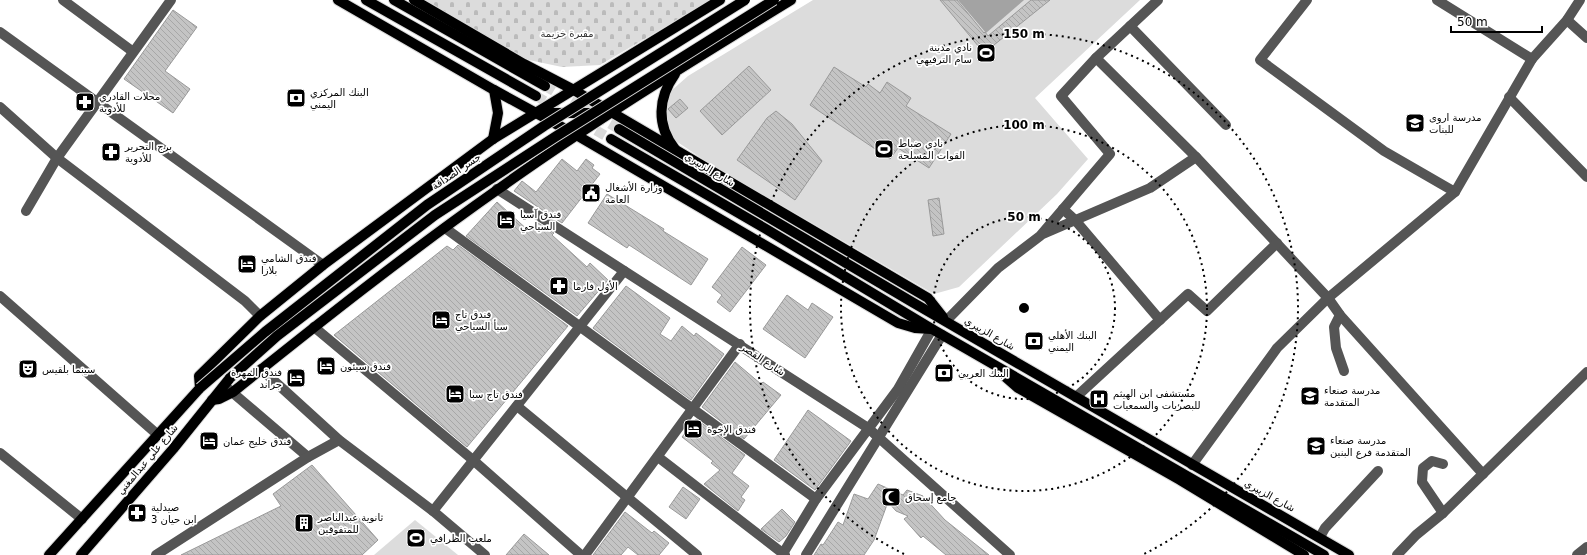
<svg xmlns="http://www.w3.org/2000/svg" width="1587" height="555" viewBox="0 0 1587 555" font-family="'DejaVu Sans','Noto Naskh Arabic',sans-serif">
	<style>
		.cemetery { fill: url(#cemetery-stones) }
		.pitch { fill: #dcdcdc }
		.water { fill: #a3a3a3 }
		.building { fill: url(#building-back-hatch); stroke: #999 }
		.lines { fill: none; stroke-linecap: round; stroke-linejoin: round }
		.major-tunnel { stroke: #d9d9d9; stroke-width: 10; stroke-dasharray: 10 5; stroke-linecap: butt }
		.major-casing { stroke: #dbdbdb; stroke-width: 12 }
		.minor { stroke: #555; stroke-width: 10 }
		.major { stroke: #000; stroke-width: 10 }
		.major-bridge-casing { stroke: #dbdbdb; stroke-width: 12; stroke-linecap: butt }
		.major-bridge { stroke: #000; stroke-width: 10 }
		.ring { fill: none; stroke: #000; stroke-width: 2; stroke-dasharray: 2 4 }
		.labels { text-anchor: middle; stroke-width: 3.5; stroke-linejoin: round; paint-order: stroke }
		.park-label { font-size: 10px; fill: #333; stroke: #fff }
		.poi-label { font-size: 10px; fill: #000; stroke: #fff; text-anchor: start }
		.street-label { font-size: 10px; fill: #000; stroke: #fff }
		.centre { fill: #000; stroke: #fff; stroke-width: 2 }
		.ring-label { font-size: 12px; text-anchor: middle; font-weight: bold; fill: #000; stroke: #fff; stroke-width: 3.5; stroke-linejoin: round; paint-order: stroke }
	</style>
	<defs>
		<pattern id="cemetery-stones" width="16" height="16" patternUnits="userSpaceOnUse"><rect width="16" height="16" fill="#dcdcdc"/><path d="M2 7V4a2 2 0 0 1 4 0v3zM10 15v-3a2 2 0 0 1 4 0v3z" fill="#bbb"/></pattern>
		<pattern id="building-back-hatch" width="6" height="6" patternUnits="userSpaceOnUse"><rect width="6" height="6" fill="#c4c4c4"/><path d="M-1 5l2 2M0 0l6 6M5-1l2 2" fill="none" stroke="#a7a7a7"/></pattern>
	</defs>
	<rect width="100%" height="100%" fill="#fff"/>
	<polygon class="cemetery" points="422,0 711,0 600,65 562,67 524,59"/>
	<g class="pitch">
		<polygon points="813,0 1140,0 1035,98 1088,159 1057,194 959,287 934,294 707,162 673,139 665,123 665,106 671,91 688,76"/>
		<polygon points="415,520 458,555 374,555"/>
	</g>
	<polygon class="water" points="958,0 1024,0 986,33"/>
	<g class="building">
		<polygon points="940,0 957,0 984,33 985,32 988,36 1031,0 1050,0 984,53"/>
		<polygon points="173,10 197,27 165,71 190,89 173,113 124,79"/>
		<polygon points="749,66 771,90 722,135 700,111"/>
		<polygon points="834,67 866,87 868,84 880,93 887,82 911,98 906,106 951,134 929,168 898,148 890,159 810,105"/>
		<polygon points="680,99 688,108 676,118 668,109"/>
		<polygon points="776,111 792,124 822,161 795,200 737,160 767,118"/>
		<polygon points="562,159 577,171 586,159 594,165 592,168 600,174 562,223 514,191 522,181 536,192"/>
		<polygon points="607,194 664,229 663,231 708,259 691,285 629,245 627,248 588,223"/>
		<polygon points="939,198 944,234 933,236 928,200"/>
		<polygon points="497,202 530,232 538,223 554,233 552,235 587,267 590,263 608,280 577,316 466,236"/>
		<polygon points="458,245 568,326 467,447 334,335 447,246 453,250"/>
		<polygon points="742,247 766,265 730,312 717,302 722,295 712,287"/>
		<polygon points="626,286 670,318 660,334 671,341 682,326 694,336 696,333 724,354 691,400 593,328"/>
		<polygon points="787,295 808,310 812,303 833,317 805,358 763,329"/>
		<polygon points="735,362 761,384 763,382 781,395 744,439 702,407"/>
		<polygon points="808,410 851,441 815,490 774,460"/>
		<polygon points="696,419 745,455 732,473 749,486 741,497 745,500 738,511 704,484 720,470 711,463 713,461 682,437"/>
		<polygon points="312,465 378,540 362,555 181,555 281,506 273,494"/>
		<polygon points="878,484 903,495 907,490 923,496 945,520 989,555 946,555 923,536 921,538 904,519 908,516 896,511 888,502 874,540 864,555 814,555 821,544 823,545 838,522 843,525 854,494 868,499"/>
		<polygon points="683,487 700,499 686,519 669,507"/>
		<polygon points="782,509 795,522 786,536 779,542 761,529"/>
		<polygon points="625,512 652,533 654,531 669,543 659,555 638,555 628,547 621,555 593,555"/>
		<polygon points="524,534 549,555 506,555"/>
	</g>
	<g class="lines">
		<g class="major-tunnel">
			<polyline points="545,86 619,129"/>
			<polyline points="536,96 569,115"/>
			<polyline points="583,123 611,139"/>
		</g>
		<defs>
			<g id="major">
				<polyline points="338,0 494,90 578,136 898,323 915,328 931,329"/>
				<polyline points="366,0 536,96"/>
				<polyline points="394,0 545,86"/>
				<polyline points="414,0 524,64 572,89 928,298 943,317"/>
				<polyline points="536,113 596,113"/>
				<polyline points="619,129 912,302 1349,555"/>
				<polyline points="493,139 498,113 494,90"/>
				<polyline points="611,139 766,229 932,329 1324,555"/>
				<path d="M675,149C656,125 658,98 675,74"/>
				<polyline points="1002,374 1018,388 1180,480 1304,555"/>
				<path d="M212,400L219,399L233,392C319,323 406,254 497,190C592,122 692,61 791,0"/>
				<polyline points="49,555 200,388 199,376 260,316 323,265 493,139 720,0"/>
				<polyline points="81,555 173,449 230,378"/>
			</g>
		</defs>
		<use href="#major" class="major-casing"/>
		<g class="minor">
			<polyline points="63,0 132,51"/>
			<polyline points="1307,0 1260,60 1384,151 1455,192"/>
			<polyline points="1437,0 1532,59"/>
			<polyline points="1567,20 1587,38"/>
			<polyline points="1130,26 1226,125"/>
			<polyline points="0,32 323,265"/>
			<polyline points="1096,58 1196,157 1328,298 1340,315 1483,474"/>
			<polyline points="1509,97 1587,177"/>
			<polyline points="0,107 57,158 245,301 260,316"/>
			<polyline points="497,189 868,428 1010,555"/>
			<polyline points="1063,209 1075,220 1160,320"/>
			<polyline points="26,211 57,158 171,0"/>
			<polyline points="445,228 816,499"/>
			<polyline points="1043,234 1150,188 1196,157"/>
			<polyline points="0,296 158,435"/>
			<polyline points="1340,315 1334,327 1336,348 1344,371"/>
			<polyline points="946,321 998,268 1040,236 1110,154 1061,96 1096,58 1158,0"/>
			<polyline points="314,327 473,460 581,555"/>
			<polyline points="261,369 339,440 433,511 485,555"/>
			<polyline points="226,387 308,457"/>
			<polyline points="1076,397 1188,294 1207,311 1277,243"/>
			<polyline points="517,406 697,555"/>
			<polyline points="0,453 82,519"/>
			<polyline points="658,457 785,555"/>
			<polyline points="1192,465 1277,348 1328,298 1455,192 1532,59 1567,20 1580,0"/>
			<polyline points="433,511 624,271"/>
			<polyline points="1443,513 1422,482 1423,468 1432,461 1443,464"/>
			<polyline points="1320,537 1325,528 1378,471"/>
			<polyline points="156,555 308,457 339,440"/>
			<polyline points="585,555 740,344"/>
			<polyline points="782,555 816,499 898,389 932,329"/>
			<polyline points="806,555 942,335"/>
			<polyline points="1397,555 1416,535 1443,513 1587,372"/>
			<polyline points="1577,555 1587,547"/>
		</g>
		<use href="#major" class="major"/>
		<defs>
			<g id="major-bridge">
				<polyline points="230,378 277,336 435,215 555,137 774,0"/>
				<polyline points="200,388 265,332 427,205 544,126 745,0"/>
			</g>
		</defs>
		<use href="#major-bridge" class="major-bridge-casing"/>
		<use href="#major-bridge" class="major-bridge"/>
	</g>
	<g class="ring">
		<circle cx="1024" cy="308" r="91"/>
		<circle cx="1024" cy="308" r="183"/>
		<path d="M904 554A274 274 0 1 1 1144 554"/>
	</g>
	<defs>
		<symbol id="stadium-square" viewBox="-11 -11 22 22"><rect x="-9" y="-9" width="18" height="18" rx="4" fill="#000" stroke="#fff"/><path d="M0-5a6.5 5 0 1 0 0 10a6.5 5 0 1 0 0-10ZM-3.5-1.8h7v3.6h-7Z" fill="#fff"/></symbol>
		<symbol id="bank-square" viewBox="-11 -11 22 22"><rect x="-9" y="-9" width="18" height="18" rx="4" fill="#000" stroke="#fff"/><path d="M-6-4H6V4H-6ZM0-2.3a2.3 2.3 0 1 0 0 4.6a2.3 2.3 0 1 0 0-4.6Z" fill="#fff"/></symbol>
		<symbol id="pharmacy-square" viewBox="-11 -11 22 22"><rect x="-9" y="-9" width="18" height="18" rx="4" fill="#000" stroke="#fff"/><path d="M-2-6h4v4h4v4h-4v4h-4v-4h-4v-4h4Z" fill="#fff"/></symbol>
		<symbol id="school-square" viewBox="-11 -11 22 22"><rect x="-9" y="-9" width="18" height="18" rx="4" fill="#000" stroke="#fff"/><path d="M0-5L7-2L0 1L-7-2ZM-4 1L0 2.5L4 1V4Q0 6-4 4Z" fill="#fff"/></symbol>
		<symbol id="civic-square" viewBox="-11 -11 22 22"><rect x="-9" y="-9" width="18" height="18" rx="4" fill="#000" stroke="#fff"/><path d="M-.6-6.5H3V-4.5H.6V-3L4-1V1h2V6H-6V1h2V-1L-.6-3ZM-1.2 2.5V6h2.4V2.5Z" fill="#fff"/></symbol>
		<symbol id="hotel-square" viewBox="-11 -11 22 22"><rect x="-9" y="-9" width="18" height="18" rx="4" fill="#000" stroke="#fff"/><path d="M-6-4.5h1.5V1H6V5H4.5V3h-9V5H-6ZM-4 0a1.8 1.8 0 1 1 3.6 0ZM.5 0V-2.5h3Q6-2.5 6 0Z" fill="#fff"/></symbol>
		<symbol id="theatre-square" viewBox="-11 -11 22 22"><rect x="-9" y="-9" width="18" height="18" rx="4" fill="#000" stroke="#fff"/><path d="M-5-5.5Q0-4 5-5.5V0Q5 5 0 6Q-5 5-5 0ZM-3.3-2.5H-1v1.5H-3.3ZM1-2.5H3.3v1.5H1ZM-2.8 1Q0 5.5 2.8 1Z" fill="#fff"/></symbol>
		<symbol id="hospital-square" viewBox="-11 -11 22 22"><rect x="-9" y="-9" width="18" height="18" rx="4" fill="#000" stroke="#fff"/><path d="M-5-5h3v3.5h4V-5h3V5h-3V1.5h-4V5h-3Z" fill="#fff"/></symbol>
		<symbol id="mosque-square" viewBox="-11 -11 22 22"><rect x="-9" y="-9" width="18" height="18" rx="4" fill="#000" stroke="#fff"/><path d="M3.5-4.9A6 6 0 1 0 3.5 4.9A5 5 0 1 1 3.5-4.9Z" fill="#fff"/></symbol>
		<symbol id="building-square" viewBox="-11 -11 22 22"><rect x="-9" y="-9" width="18" height="18" rx="4" fill="#000" stroke="#fff"/><path d="M-4-6H4V6H1V3H-1V6H-4ZM-2.5-4.3h1.7v1.8h-1.7ZM.8-4.3h1.7v1.8H.8ZM-2.5-1h1.7V.8h-1.7ZM.8-1h1.7V.8H.8Z" fill="#fff"/></symbol>
	</defs>
	<g fill-rule="evenodd">
		<use href="#stadium-square" x="975" y="42" width="22" height="22"/>
		<use href="#bank-square" x="285" y="87" width="22" height="22"/>
		<use href="#pharmacy-square" x="74" y="91" width="22" height="22"/>
		<use href="#school-square" x="1404" y="112" width="22" height="22"/>
		<use href="#stadium-square" x="873" y="138" width="22" height="22"/>
		<use href="#pharmacy-square" x="100" y="141" width="22" height="22"/>
		<use href="#civic-square" x="580" y="182" width="22" height="22"/>
		<use href="#hotel-square" x="495" y="209" width="22" height="22"/>
		<use href="#hotel-square" x="236" y="253" width="22" height="22"/>
		<use href="#pharmacy-square" x="548" y="275" width="22" height="22"/>
		<use href="#hotel-square" x="430" y="309" width="22" height="22"/>
		<use href="#bank-square" x="1023" y="330" width="22" height="22"/>
		<use href="#hotel-square" x="315" y="355" width="22" height="22"/>
		<use href="#theatre-square" x="17" y="358" width="22" height="22"/>
		<use href="#bank-square" x="933" y="362" width="22" height="22"/>
		<use href="#hotel-square" x="285" y="367" width="22" height="22"/>
		<use href="#hotel-square" x="444" y="383" width="22" height="22"/>
		<use href="#school-square" x="1299" y="385" width="22" height="22"/>
		<use href="#hospital-square" x="1088" y="388" width="22" height="22"/>
		<use href="#hotel-square" x="682" y="418" width="22" height="22"/>
		<use href="#hotel-square" x="198" y="430" width="22" height="22"/>
		<use href="#school-square" x="1305" y="435" width="22" height="22"/>
		<use href="#mosque-square" x="880" y="486" width="22" height="22"/>
		<use href="#pharmacy-square" x="126" y="502" width="22" height="22"/>
		<use href="#building-square" x="293" y="512" width="22" height="22"/>
		<use href="#stadium-square" x="405" y="527" width="22" height="22"/>
	</g>
	<g class="labels">
		<g class="park-label">
			<text x="567" y="37">مقبرة خزيمة</text>
		</g>
		<g class="poi-label">
			<text x="972" y="51" text-anchor="end">نادي مدينة<tspan x="972" dy="12">سام الترفيهي</tspan></text>
			<text x="310" y="96">البنك المركزي<tspan x="310" dy="12">اليمني</tspan></text>
			<text x="99" y="100">محلات القادري<tspan x="99" dy="12">للأدوية</tspan></text>
			<text x="1429" y="121">مدرسة اروى<tspan x="1429" dy="12">للبنات</tspan></text>
			<text x="898" y="147">نادي ضباط<tspan x="898" dy="12">القوات المسلحة</tspan></text>
			<text x="125" y="150">برج التحرير<tspan x="125" dy="12">للأدوية</tspan></text>
			<text x="605" y="191">وزارة الأشغال<tspan x="605" dy="12">العامة</tspan></text>
			<text x="520" y="218">فندق آسيا<tspan x="520" dy="12">السياحي</tspan></text>
			<text x="261" y="262">فندق الشامي<tspan x="261" dy="12">بلازا</tspan></text>
			<text x="573" y="290">الأول فارما</text>
			<text x="455" y="318">فندق تاج<tspan x="455" dy="12">سبأ السياحي</tspan></text>
			<text x="1048" y="339">البنك الأهلي<tspan x="1048" dy="12">اليمني</tspan></text>
			<text x="340" y="370">فندق سيئون</text>
			<text x="42" y="373">سينما بلقيس</text>
			<text x="282" y="376" text-anchor="end">فندق المهرة<tspan x="282" dy="12">جراند</tspan></text>
			<text x="958" y="377">البنك العربي</text>
			<text x="1324" y="394">مدرسة صنعاء<tspan x="1324" dy="12">المتقدمة</tspan></text>
			<text x="1113" y="397">مستشفى ابن الهيثم<tspan x="1113" dy="12">للبصريات والسمعيات</tspan></text>
			<text x="469" y="398">فندق تاج سبا</text>
			<text x="707" y="433">فندق الإخوة</text>
			<text x="1330" y="444">مدرسة صنعاء<tspan x="1330" dy="12">المتقدمة فرع البنين</tspan></text>
			<text x="223" y="445">فندق خليج عمان</text>
			<text x="905" y="501">جامع إسحاق</text>
			<text x="151" y="511">صيدلية<tspan x="151" dy="12">ابن حيان 3</tspan></text>
			<text x="318" y="521">ثانوية عبدالناصر<tspan x="318" dy="12">للمتفوقين</tspan></text>
			<text x="430" y="542">ملعب الظرافي</text>
		</g>
		<g class="street-label">
			<text transform="translate(710 169) rotate(31)" y="4">شارع الزبيري</text>
			<text transform="translate(456 171) rotate(-34)" y="4">جسر الصداقة</text>
			<text transform="translate(990 333) rotate(30)" y="4">شارع الزبيري</text>
			<text transform="translate(763 359) rotate(33)" y="4">شارع القصر</text>
			<text transform="translate(147 459) rotate(-50)" y="4">شارع علي عبدالمغني</text>
			<text transform="translate(1270 495) rotate(29)" y="4">شارع الزبيري</text>
		</g>
	</g>
	<circle cx="1024" cy="308" r="6" class="centre"/>
	<g class="ring-label">
		<text x="1024" y="38">150 m</text>
		<text x="1024" y="129">100 m</text>
		<text x="1024" y="221">50 m</text>
	</g>
	<path d="M1451 26v6h91v-6" fill="none" stroke="#000000" stroke-width="2"/>
	<text x="1457" y="26" font-size="12" fill="#000000" stroke="#ffffff" stroke-width="3" paint-order="stroke">50 m</text>
</svg>
